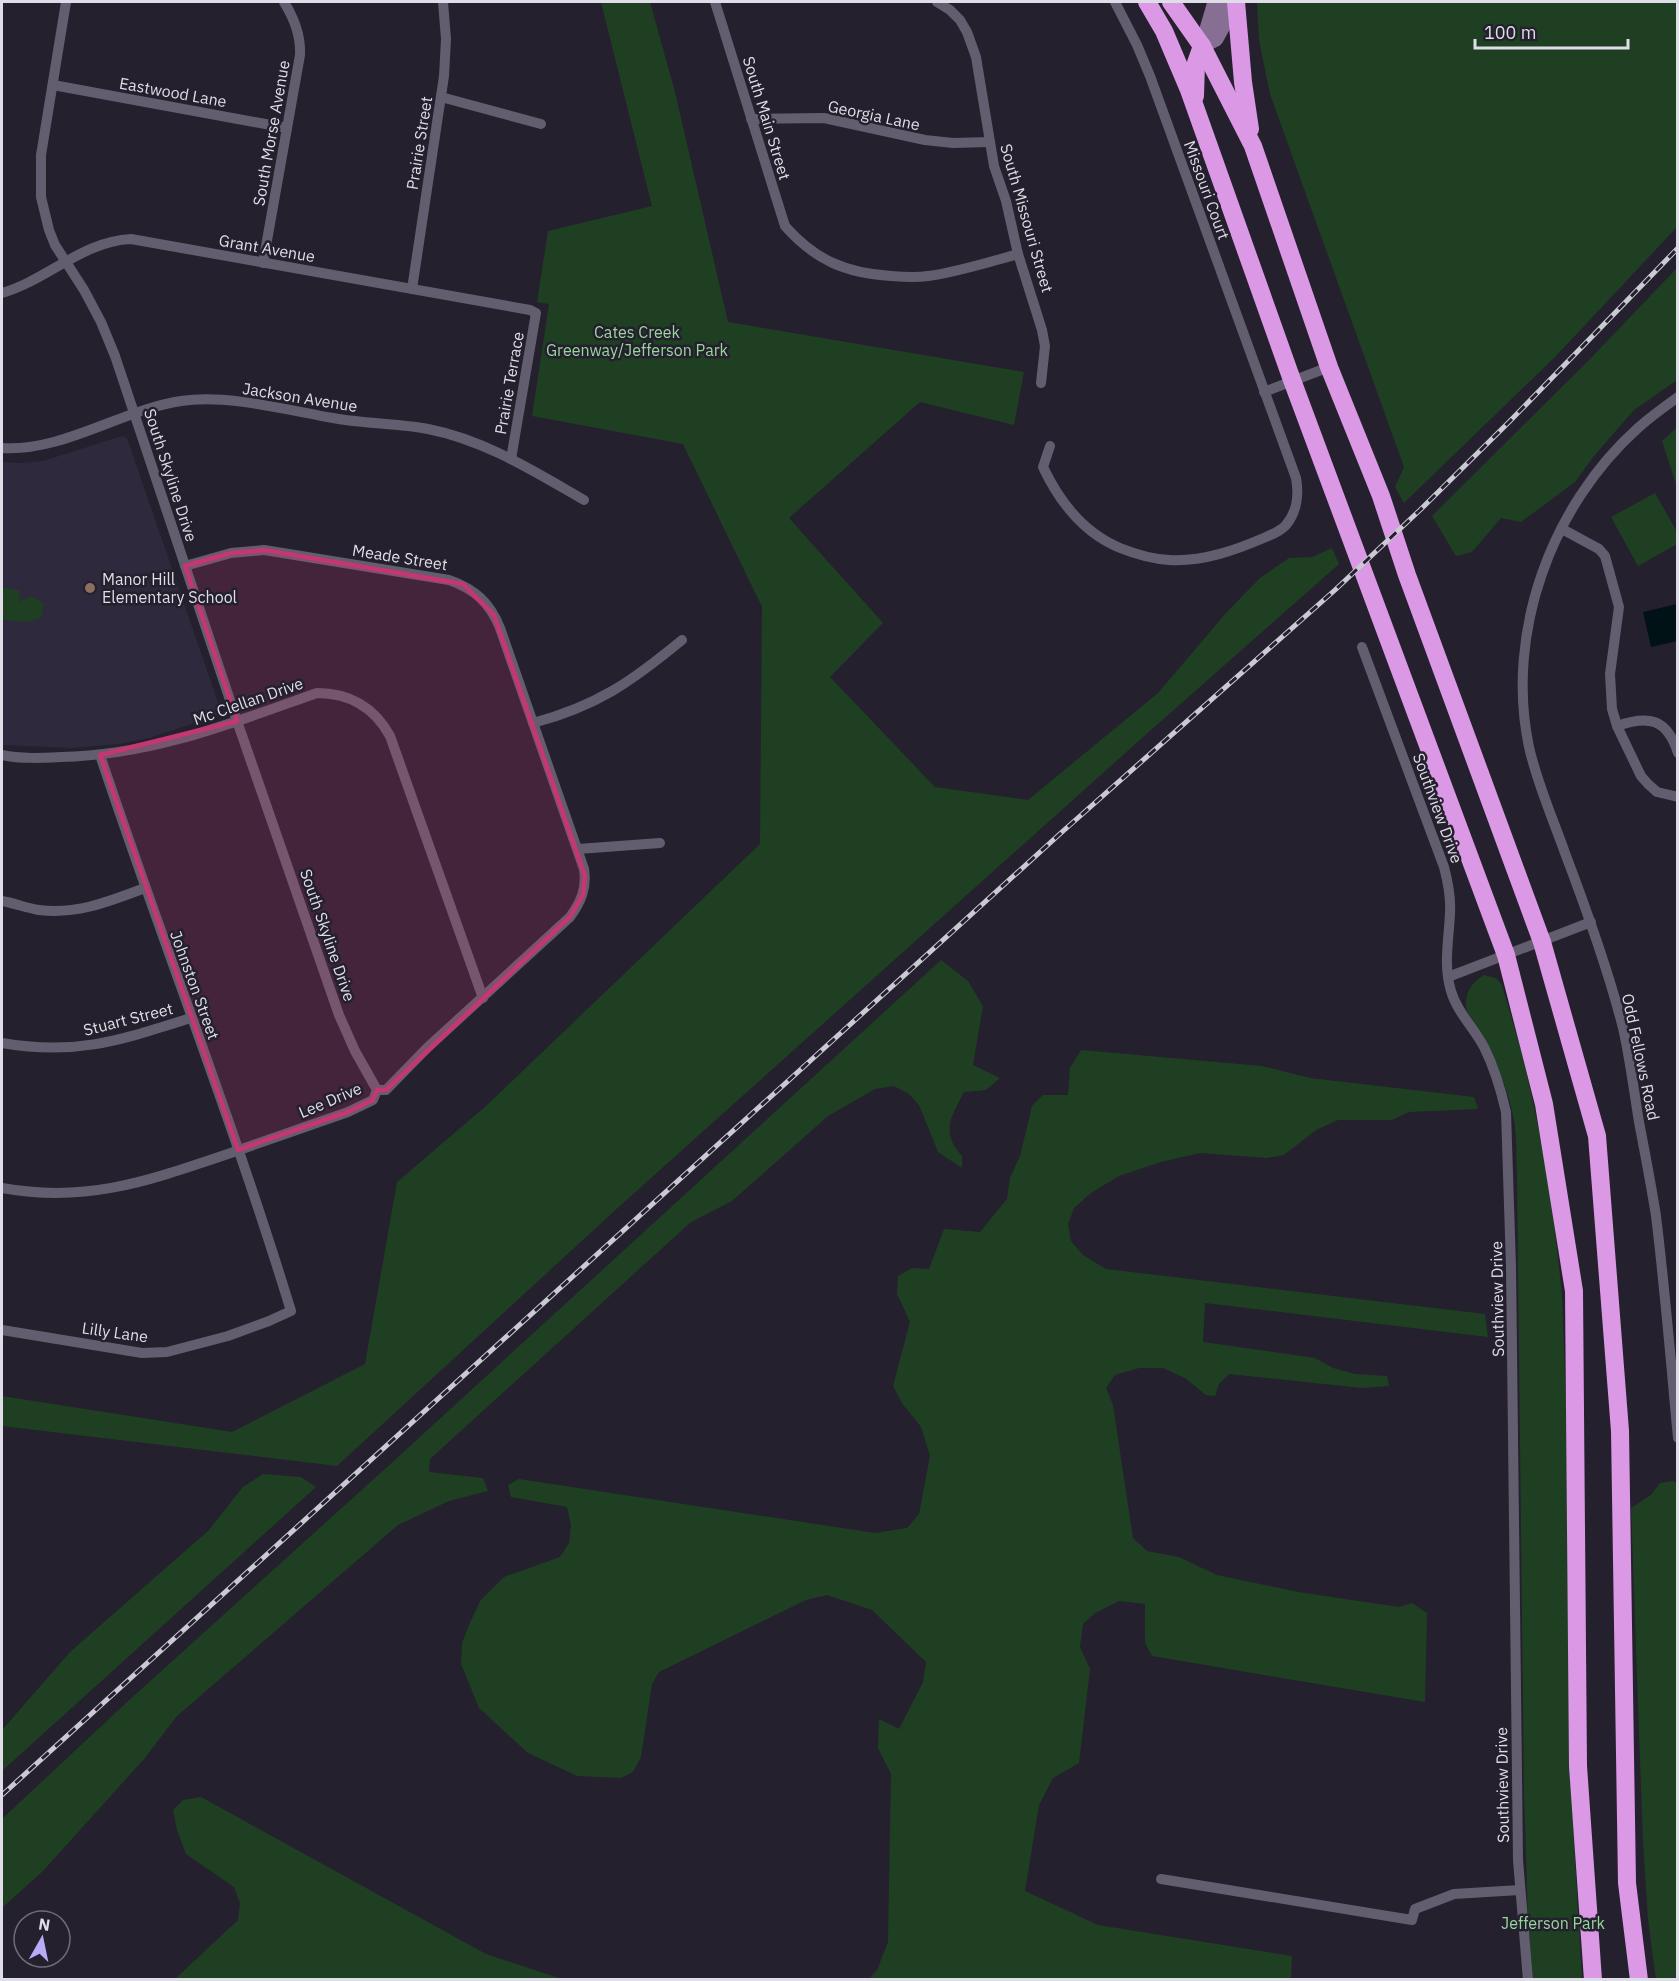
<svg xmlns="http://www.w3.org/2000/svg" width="1679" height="1981" viewBox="0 0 1679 1981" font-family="'IBM Plex Sans',sans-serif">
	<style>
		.built { fill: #2e293c }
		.green { fill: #1f3f22 }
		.water { fill: #001215 }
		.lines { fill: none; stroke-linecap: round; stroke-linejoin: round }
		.street { stroke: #625e6f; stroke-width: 10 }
		.secondary { stroke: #866f92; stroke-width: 15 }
		.highway { stroke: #da98e5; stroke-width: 18 }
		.rail-casing { stroke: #cbc9d3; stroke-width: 5 }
		.rail { stroke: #24202e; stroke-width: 3; stroke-dasharray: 9; stroke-linecap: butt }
		.marked { fill: #c63670; fill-opacity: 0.2; stroke: #c63670; stroke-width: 4.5; stroke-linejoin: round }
		.education-dot { fill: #8d6e63; stroke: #24202e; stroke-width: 2 }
		.labels { text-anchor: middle; stroke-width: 5; stroke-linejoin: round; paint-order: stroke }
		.street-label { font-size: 16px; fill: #dfdde7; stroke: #24202e }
		.park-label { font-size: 16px; fill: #98d69c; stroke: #24202e }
		.poi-label { font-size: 16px; fill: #dfdde7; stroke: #24202e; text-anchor: start }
	</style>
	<rect width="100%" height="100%" fill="#24202e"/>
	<polygon class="built" points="122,436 127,438 222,714 149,738 120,744 71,748 2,745 2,462 20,463 43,461"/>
	<g class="green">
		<polygon points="601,2 650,2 675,92 728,322 1024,372 1014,425 920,402 789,518 883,623 830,677 935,787 1028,800 1158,693 1226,613 1260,578 1289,558 1312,557 1332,548 1339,564 1142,738 622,1204 337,1466 2,1426 2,1396 232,1432 365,1364 397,1182 486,1106 760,844 762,607 683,444 532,416 549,304 537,302 548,231 652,206"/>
		<polygon points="1257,2 1677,2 1677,227 1555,357 1404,503 1395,487 1404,467 1270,94 1259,40"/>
		<polygon points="1677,268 1677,380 1634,410 1594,456 1575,482 1521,522 1501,518 1472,552 1456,556 1432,516 1589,360"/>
		<polygon points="1677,427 1677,487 1662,441"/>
		<polygon points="1655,493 1677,532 1677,544 1638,566 1611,517"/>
		<polygon points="2,587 20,591 19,602 31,596 44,604 41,618 26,622 2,620"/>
		<path d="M941,960L968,981L983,1006L973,1065L1000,1078L986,1090L964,1092C951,1117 940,1132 962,1156V1168L938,1152L919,1105L909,1094L894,1086L875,1089L828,1116L732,1201L691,1222L430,1459L429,1472L483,1478L488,1491L449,1501L398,1525L177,1716L144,1759L43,1871L2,1908V1819L127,1702L386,1468Z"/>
		<path d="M1484,975L1496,978L1502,985L1523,1057L1537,1120L1552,1204L1562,1294L1567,1429L1568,1598L1574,1840L1582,1979H1533L1528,1920L1524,1793L1517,1175C1516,1157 1517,1138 1514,1120C1509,1092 1498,1067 1486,1041C1480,1029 1464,1014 1466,1001C1467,989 1474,981 1484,975Z"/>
		<polygon points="1081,1050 1262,1066 1310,1078 1474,1097 1478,1109 1409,1112 1392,1120 1338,1120 1316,1130 1284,1155 1267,1158 1200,1153 1161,1162 1119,1176 1091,1193 1074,1208 1068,1224 1071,1241 1083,1255 1106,1269 1485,1314 1488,1337 1205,1303 1203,1342 1315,1358 1333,1368 1355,1374 1387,1376 1389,1386 1362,1388 1229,1374 1219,1384 1215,1396 1206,1395 1185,1378 1163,1368 1139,1368 1115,1375 1106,1388 1113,1405 1133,1538 1147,1551 1179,1557 1217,1575 1298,1592 1399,1607 1412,1603 1427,1613 1425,1702 1152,1656 1145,1643 1145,1604 1119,1601 1095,1613 1083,1624 1080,1647 1090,1669 1079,1763 1053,1778 1039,1805 1025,1891 1098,1925 1292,1956 1291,1979 869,1979 877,1970 888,1942 891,1774 878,1748 879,1719 899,1729 923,1682 926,1662 872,1610 827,1595 806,1600 659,1672 652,1684 641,1757 633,1772 621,1778 577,1776 528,1753 479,1708 461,1664 462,1643 469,1625 480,1601 504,1577 560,1557 569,1543 571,1525 567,1507 511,1497 508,1485 519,1479 875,1533 907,1528 919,1514 930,1456 921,1427 902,1403 893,1386 910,1322 897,1294 898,1276 912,1268 929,1269 944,1229 980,1232 1007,1199 1010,1178 1020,1156 1032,1106 1043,1095 1068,1095 1070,1068"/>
		<polygon points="263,1474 301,1477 316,1487 2,1771 2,1730 70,1652 208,1531 243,1487"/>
		<polygon points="1673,1481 1678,1484 1678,1979 1656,1980 1648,1919 1643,1843 1631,1508 1651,1495 1660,1483"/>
		<polygon points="201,1797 486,1954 562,1979 175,1979 238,1920 240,1903 234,1887 186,1854 177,1830 173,1810 183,1800"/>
	</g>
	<polygon class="water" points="1677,604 1677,641 1651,647 1643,612"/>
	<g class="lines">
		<g class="street">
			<polyline points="66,2 41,155 41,197 49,230 55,245 84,290 101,322 115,356 237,721 339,1015 355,1051 377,1090"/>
			<path d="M715,2L785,226C815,260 845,273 891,276C903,277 916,278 928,276C958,272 989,262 1018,254"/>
			<polyline points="937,2 950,10 960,20 967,32 976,57 994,166 1006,201 1018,254 1042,330 1045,346 1041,383"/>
			<polyline points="53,85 287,128"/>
			<polyline points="441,97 541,124"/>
			<polyline points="751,119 824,118 925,140 953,143 990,142"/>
			<path d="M263,263L300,55C301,35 294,18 284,2"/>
			<polyline points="412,289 444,76 446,39 443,2"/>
			<path d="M2,293C47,280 83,241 131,239L530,310L536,313L511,459"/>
			<polyline points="1264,392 1329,367"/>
			<path d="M1678,397C1664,407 1650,417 1638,428C1551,506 1505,633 1529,747C1537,783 1553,819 1565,853C1587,911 1608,969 1623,1028C1630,1059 1634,1091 1639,1122C1645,1153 1651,1184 1656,1216C1665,1289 1671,1364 1678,1438"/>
			<path d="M1050,446L1043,467C1059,501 1084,533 1120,548C1135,554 1153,559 1169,560C1203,562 1236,550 1266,537C1273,534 1281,531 1286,525C1297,512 1299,494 1296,478L1150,76L1137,45L1115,2"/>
			<path d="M2,448C63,452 121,410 181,401C227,394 287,410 333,418C365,424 397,423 428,429C485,440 535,472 584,500"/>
			<polyline points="1562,529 1599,549 1605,556 1619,607 1610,674 1612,709 1617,726 1641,776 1648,784 1657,792 1678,797"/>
			<path d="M185,566L231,553L264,550L449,580C475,589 490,603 500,628L584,869C587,888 581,902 570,917L427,1048L386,1090H377"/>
			<path d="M1362,647L1444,867C1448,882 1451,897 1450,913C1449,939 1443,965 1451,991C1457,1012 1474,1028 1484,1047C1494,1067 1501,1090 1506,1112L1511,1267L1518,1860L1528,1980"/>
			<path d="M533,723C597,706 631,682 682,640"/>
			<path d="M1617,726C1648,715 1667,718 1678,753"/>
			<path d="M2,755C21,759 41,758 61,757C153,755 232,723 317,693C350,693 374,707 390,736L483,998"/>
			<polyline points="578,849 660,843"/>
			<path d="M2,901C14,903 26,908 39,910C77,915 110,901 145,888"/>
			<polyline points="1448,977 1591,922"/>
			<path d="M2,1043C76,1056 121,1040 191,1018"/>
			<path d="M2,1188C85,1203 145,1182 222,1156C264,1141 306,1127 348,1112L373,1100L377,1090"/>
			<path d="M2,1330L142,1353L167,1352L228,1336L269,1321L291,1311C234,1124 162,941 100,755"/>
			<polyline points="1161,1879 1412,1920 1415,1909 1454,1894 1520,1890"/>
		</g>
		<g class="secondary">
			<polyline points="1202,46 1216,39 1222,28 1228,2"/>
			<polyline points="1202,46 1215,2"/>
		</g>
		<g class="highway">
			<polyline points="1147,2 1164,31 1189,90 1292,380 1506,955 1544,1104 1574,1291 1578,1766 1593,1980"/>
			<polyline points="1171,2 1202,46 1253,146 1329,367 1381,496 1407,575 1542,942 1597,1136 1620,1431 1627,1883 1639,1980"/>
			<polyline points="1236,2 1243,82 1250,129"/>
			<polyline points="1195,96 1196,63 1202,46"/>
		</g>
		<defs>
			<polyline id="rail" points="2,1795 1062,832 1335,590 1420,510 1510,421 1678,248"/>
		</defs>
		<use href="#rail" class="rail-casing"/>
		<use href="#rail" class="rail"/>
	</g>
	<path class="marked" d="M264,550L463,584L494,615L585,876L583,895L570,917L386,1090H377L373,1100L348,1112L238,1150L100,755L237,721L185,566L231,553Z"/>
	<circle class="education-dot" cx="90" cy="588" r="6"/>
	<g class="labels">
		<g class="street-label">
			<text transform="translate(173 92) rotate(10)" y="6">Eastwood Lane</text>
			<text transform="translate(874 115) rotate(12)" y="6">Georgia Lane</text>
			<text transform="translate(767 118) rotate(73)" y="6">South Main Street</text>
			<text transform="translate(271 133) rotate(-80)" y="6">South Morse Avenue</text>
			<text transform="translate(419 143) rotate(-81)" y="6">Prairie Street</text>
			<text transform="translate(1207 190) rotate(70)" y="6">Missouri Court</text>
			<text transform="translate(1027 218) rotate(74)" y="6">South Missouri Street</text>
			<text transform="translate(267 248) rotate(10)" y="6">Grant Avenue</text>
			<text transform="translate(509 383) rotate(-80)" y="6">Prairie Terrace</text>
			<text transform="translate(300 397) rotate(9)" y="6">Jackson Avenue</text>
			<text transform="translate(171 475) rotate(72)" y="6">South Skyline Drive</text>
			<text transform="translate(400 557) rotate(9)" y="6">Meade Street</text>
			<text transform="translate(248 701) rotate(-19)" y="6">Mc Clellan Drive</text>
			<text transform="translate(1438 808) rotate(70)" y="6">Southview Drive</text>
			<text transform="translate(328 935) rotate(71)" y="6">South Skyline Drive</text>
			<text transform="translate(195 985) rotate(70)" y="6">Johnston Street</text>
			<text transform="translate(128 1019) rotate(-14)" y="6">Stuart Street</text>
			<text transform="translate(1641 1057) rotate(78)" y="6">Odd Fellows Road</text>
			<text transform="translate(330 1100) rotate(-23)" y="6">Lee Drive</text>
			<text transform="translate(1497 1299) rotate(-91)" y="6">Southview Drive</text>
			<text transform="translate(115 1332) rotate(8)" y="6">Lilly Lane</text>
			<text transform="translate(1502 1785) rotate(-91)" y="6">Southview Drive</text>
		</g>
		<g class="park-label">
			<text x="637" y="338">Cates Creek<tspan x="637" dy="18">Greenway/Jefferson Park</tspan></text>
			<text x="1553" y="1929">Jefferson Park</text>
		</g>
		<g class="poi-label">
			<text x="102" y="585">Manor Hill<tspan x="102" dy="18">Elementary School</tspan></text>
		</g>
	</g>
	<rect width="1679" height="1981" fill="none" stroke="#dfdde7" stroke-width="6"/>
	<g transform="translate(42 1939) rotate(9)"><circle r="28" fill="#24202e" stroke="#6f6c78" stroke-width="1.5"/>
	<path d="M0-4.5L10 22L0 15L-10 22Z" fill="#bbaaf6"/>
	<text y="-9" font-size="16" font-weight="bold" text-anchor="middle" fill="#dfdde7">N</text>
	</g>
	<path d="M1475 39v9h153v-9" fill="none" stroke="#dfdde7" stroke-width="3"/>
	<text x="1484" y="39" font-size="18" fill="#dfdde7" stroke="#24202e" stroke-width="4.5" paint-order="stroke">100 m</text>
</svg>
